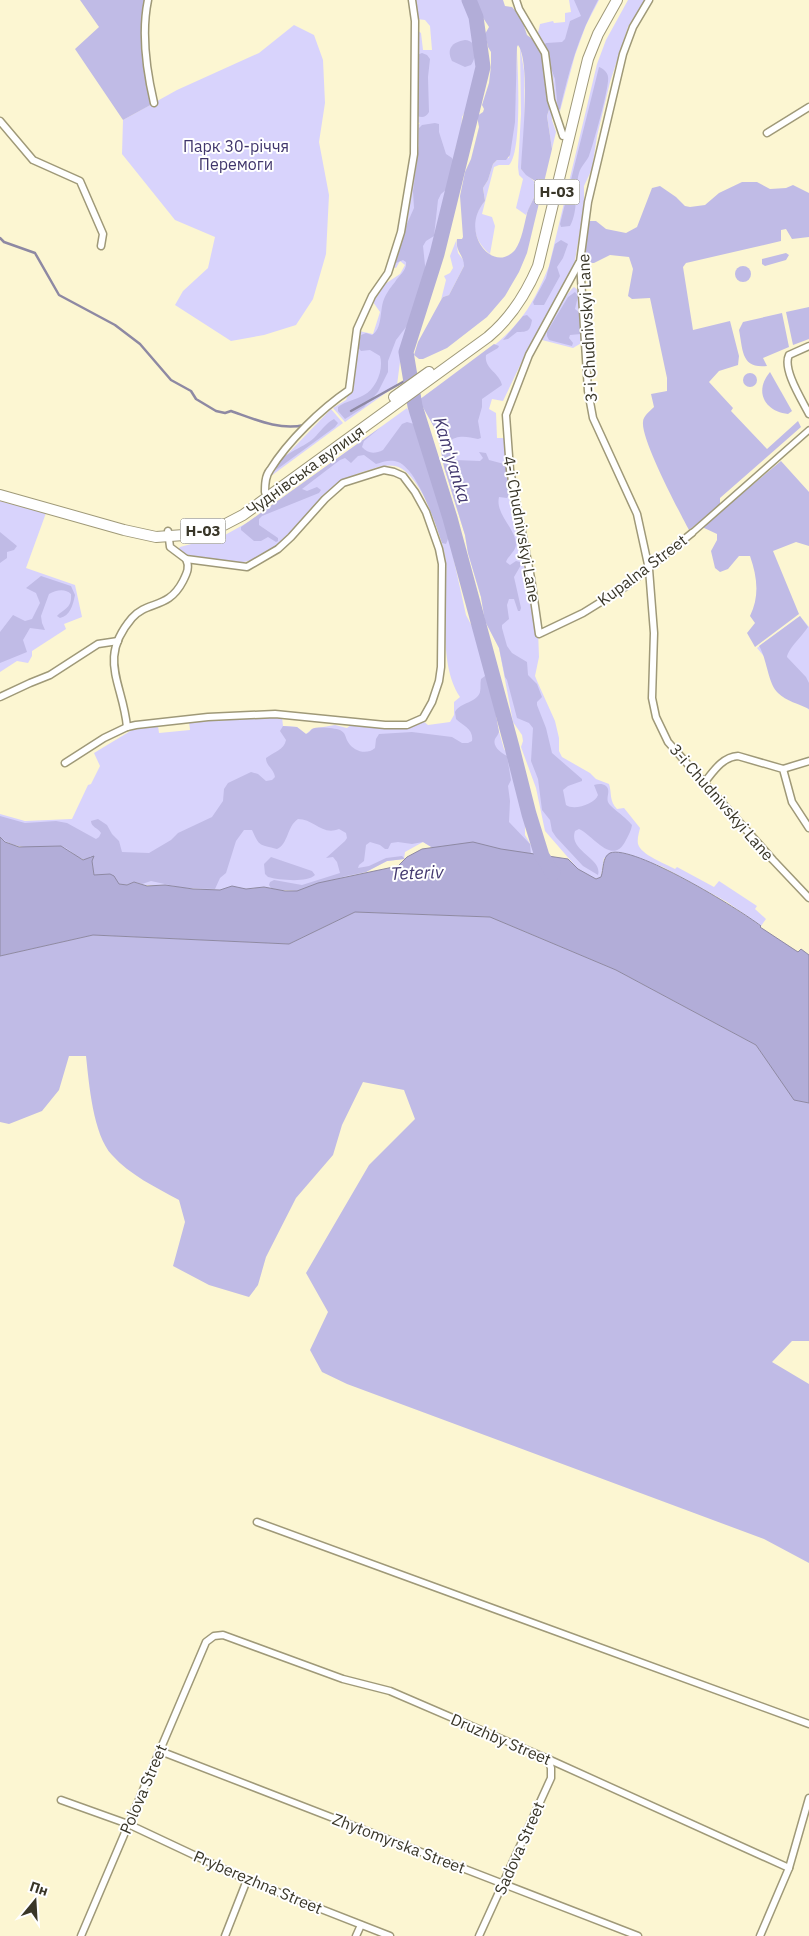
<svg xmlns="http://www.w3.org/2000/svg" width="809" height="1936" viewBox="0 0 809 1936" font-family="'IBM Plex Sans',sans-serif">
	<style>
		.green { fill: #d8d3fc }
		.forest { fill: #c0bbe6; fill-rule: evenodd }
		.water { fill: #b2add8; stroke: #8e89a3 }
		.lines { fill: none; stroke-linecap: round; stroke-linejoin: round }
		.stream { stroke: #8e89a3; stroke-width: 2.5 }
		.river { stroke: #b2add8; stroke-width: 15 }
		.pedestrian-casing { stroke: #9f9978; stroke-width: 8 }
		.minor-casing { stroke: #9f9978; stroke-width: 9 }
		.primary-casing { stroke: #9f9978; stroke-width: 12 }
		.pedestrian { stroke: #fff; stroke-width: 5 }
		.minor { stroke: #fff; stroke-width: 6 }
		.primary { stroke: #fff; stroke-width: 10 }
		.labels { text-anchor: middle; stroke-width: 4; stroke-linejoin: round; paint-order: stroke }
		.shield { fill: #fff; stroke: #747268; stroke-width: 1 }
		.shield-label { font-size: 15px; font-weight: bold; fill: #393628 }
		.park-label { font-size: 16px; fill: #40366c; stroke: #fff }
		.street-label { font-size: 16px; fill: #393628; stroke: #fff }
		.water-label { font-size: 18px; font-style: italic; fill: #43396f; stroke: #fff }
	</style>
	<rect width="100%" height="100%" fill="#fcf6d2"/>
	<g class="green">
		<path d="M414,0H465L474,24L480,66L472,88V98L462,117L461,131L455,150L458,160L454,170L443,217C436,224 439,232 438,241C438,246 435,251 434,257L437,264V269L430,274L422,296L421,312L408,338L400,362L397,385L345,422L333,408L346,400L348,394L359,331L373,334L380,312L373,302L385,284L400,274L405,265L400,261L396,268L393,267L416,127L420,123L416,122L418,31L421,33L423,50H432L430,26L425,20L417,19Z"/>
		<polygon points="569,0 599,0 586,25 575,55 559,115 555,110 553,78 537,37 540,24 553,21 554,23 565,22 565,13 571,12"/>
		<path d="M628,0H645L628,27L610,82L597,136L592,169L584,186V207L573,272L526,353L503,401L492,399L489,409L496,413L497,438H504L506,440L531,599L538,630L539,657L535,676L537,681L555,721L559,738V751L562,757L590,773L596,779L609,784C612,793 609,801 617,809L624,808L640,828C639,833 637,838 638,844C641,855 666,864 675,869L677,867L714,887L719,881L757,906L755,909L766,919L761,926L727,902L663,867L627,854L604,858L601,877L596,879L578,869L545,831L536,788L521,747L523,741L522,735L513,722L499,648L485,621L481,597L468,553L465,535L444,467L438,434L419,400C449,378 494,351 517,323C531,307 541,286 549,266L597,64L606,40Z"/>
		<polygon points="294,25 314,35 323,60 325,103 319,142 329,195 326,254 313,299 296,325 264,335 231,341 175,305 183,291 208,268 215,237 175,220 122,154 123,120 177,90 259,53"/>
		<polygon points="520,46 524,71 525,134 521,169 537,184 534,197 526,215 516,208 523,179 519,175 518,167 521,114"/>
		<path d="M517,52C518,72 522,152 509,165H499L494,167L482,214L492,217L495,226L490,254C472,239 469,219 485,201L483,188L488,180L493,164L497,160L509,158L515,100Z"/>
		<polygon points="551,103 552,120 556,132 552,149 547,116"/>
		<polygon points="456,241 458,253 464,261 464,266 449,295 443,297 441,300 446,280 444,276 450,273 453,268 450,256"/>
		<path d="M574,287L579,291L583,342L573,348L542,340L540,339C547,327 565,294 574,287Z"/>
		<path d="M407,408L416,423L421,448L428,458L429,471L437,479L439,485V501L447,518L451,547L466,615L476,634L487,668L496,721L504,749L510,757L509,760L511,771L521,792V805L525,825V835L539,859L433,848L423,842L405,852L404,859L387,861L366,872L334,880L279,890L264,887L246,889L230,888L220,890L183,888L165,885H144L70,852L5,842L0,837V814L25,821L72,819L88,785L91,784L100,766L94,753L132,730L158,726L159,733L190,730L189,722L282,717L283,726L297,727L306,734L312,729L329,726L335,725L347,728L351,725C377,727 398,732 423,721L428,725L450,722L454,715V702L460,697C440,668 446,617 446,582C446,574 447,564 445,556C441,534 420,471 395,466C386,464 375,468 366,471C313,485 298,547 248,561C238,564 227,562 217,561C204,559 189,558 178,550L180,547L225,535L252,520Z"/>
		<polygon points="331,409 343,423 271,476 272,470"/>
		<polygon points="0,501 46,513 26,568 75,585 82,617 64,624 66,629 32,651 32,656 28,663 17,661 0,672"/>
		<polygon points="800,616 809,627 809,710 757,648"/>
	</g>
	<g class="forest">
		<polygon points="80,0 148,0 145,52 154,103 123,120 75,49 99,27"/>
		<path d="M475,0H503L505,6L512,7L521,17L527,35L535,41L541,51L546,67L551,103L547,116L552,149L533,228L527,253L519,272L505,296L487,317L447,348L423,359H419L414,355L418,342L441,300L443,297L449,295L464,266C464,255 455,251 457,239H462L463,237L460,196L465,172L471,159L479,127L477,116L483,112L484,109L482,105L489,83L491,66V52L488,47L485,34L489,27L480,13ZM518,45C531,62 522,145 521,169L526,175L535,181C540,192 530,203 527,213C524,225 522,240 515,250C493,275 458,232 485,201L483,188L488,180L493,164L497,160H506L510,155L515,122L517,47Z"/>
		<path d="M574,0H598C579,35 569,70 560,109L558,111L555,79L543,46L546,43L562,42L565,39L570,21L581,16Z"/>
		<path d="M465,40C478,41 477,56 471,65L465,67L452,61C446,49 452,42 465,40Z"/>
		<path d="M422,53L427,55L430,59L428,77L429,112C426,117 423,118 417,116L416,112L417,55Z"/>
		<path d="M599,67C602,68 608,72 608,77C610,85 593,146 589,156C586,162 581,166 579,173C574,190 579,210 570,226L561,227L560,224Z"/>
		<path d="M435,123L439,124V132L446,154L452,158L455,164L449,187L441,194L438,200L434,236L426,241L423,246L427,284L422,296L420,309L396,340L388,361V372L378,392L364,407L345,419L338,411V407C346,401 355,400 364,395C376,389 384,369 380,356L370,350L361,351L357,346L361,335L366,333L372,335C382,329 380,312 383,302C385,295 390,288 395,282C399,275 407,271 406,262L403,260L396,263V262L406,226L414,208L413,191L419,146V128L422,125Z"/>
		<path d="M742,182H757L770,189L786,188L793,185L809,193V237L792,239L786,229L781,230V241L686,263L683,267L693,330L730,321L739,356L738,365L719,371L709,382L733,408L731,411L767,449L798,421L801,427L720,498V507L689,530C679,511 641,440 643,422C643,416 650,411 654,407L651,394L667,391V378L650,298L632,299L628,296L633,269L629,257L610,255L594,263H582L589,221H596L606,229L626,233L637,227L652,188L660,186L676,197L685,206L690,207L705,205L719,193Z"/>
		<polygon points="561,240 568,244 563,258 557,267 560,276 544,305 534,305 533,302 546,278 555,244"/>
		<polygon points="786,253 789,255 786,260 765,266 762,264 762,259"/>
		<circle cx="743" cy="274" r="8"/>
		<polygon points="575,292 578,296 575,309 581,314 582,332 581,334 570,335 569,338 573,343 572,346 549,340 547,336 547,332 568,297"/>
		<polygon points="809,307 809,339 793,345 786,312"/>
		<path d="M782,313L789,347L763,358L767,366C741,369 743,350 739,330L743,322Z"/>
		<path d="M527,315L532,320C530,331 528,332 517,332L508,339L503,340L523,316Z"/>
		<path d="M494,344L499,346L498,348L486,355C484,369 499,372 502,385L482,399V407L478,421L481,438L478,439C468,437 457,434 449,442V447L455,460L480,461L483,458L479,452L486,453L489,460L504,464C510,472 513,490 507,498L499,497C495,515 516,528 516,545C515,552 508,556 506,562L510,565L516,561L520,562L521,565L514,577L521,608L520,611H518L514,599H509L507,605L509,619L502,625V628L507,646L512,653L527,662L528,675L537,684L542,697L537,702V705L546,728L552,753L582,779V781L568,786L563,790L566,805C574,811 595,804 598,795L594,785C598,784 602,783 606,786C611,790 606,797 608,802C610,807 627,818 632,825C631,831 629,834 626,840C613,867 594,836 579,829L575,831C568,851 603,858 598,875L583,866L556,837L552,831L550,820L542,810L538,779L531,761L533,728L529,723L517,718L507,680L505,677L499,648L485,621L481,597L468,553L465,535L444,467L438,434L419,400Z"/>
		<path d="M770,372L792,411L788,414C764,411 754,391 770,372Z"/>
		<circle cx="750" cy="380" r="7"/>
		<path d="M334,419L338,423L335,427L276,470C279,453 303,449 314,438C320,432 326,423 334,419Z"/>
		<path d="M407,422L414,424L418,432L421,448L428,458L429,471L437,479L439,485V501L447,518L449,527L448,539L446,544L442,543C435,523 418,470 398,462C390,459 383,462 376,464L364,455L358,456L351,463L345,458L340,460L302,489L307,491L317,487L321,490L319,493L262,516L259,519V525L278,538V541L276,542L268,537L261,541H254L241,530V527L381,427L364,441L362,447C368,454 375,454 383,450L402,424Z"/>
		<path d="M781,461L809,492V546L796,542L773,551L799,614L755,647L747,633L755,623L750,616C760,596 757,576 750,556H739L728,569L720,572L715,568L711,551L717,540V534L702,527Z"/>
		<polygon points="0,532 17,546 14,550 7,552 7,558 0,563"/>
		<path d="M41,576L71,586L75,595C73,605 70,616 60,618L57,616C65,608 72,608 71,594C65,588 56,590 49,594L41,616L42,623L45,630L30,628L23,640L27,652L0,663V632L13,615L25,621L32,619L40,603L36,593L26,588Z"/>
		<path d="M800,616L808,627C803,635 788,649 787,657L806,677L809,683V709C799,704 786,701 778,693C768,684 767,659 759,646Z"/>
		<path d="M485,676L490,680L499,732C498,735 496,737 495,739C492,747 502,753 507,756L511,780L508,786L510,801L509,822L530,844L531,854L433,848L423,842L412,844L398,842L391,843L388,849H385L380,845L370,842L366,845L364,861L359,865L358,868L369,866L386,858L402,856L405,859L387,861L366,872L346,876L297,891L279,890L271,888L269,885L270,882L274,880L302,885L340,873L337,862L333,857L326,858L345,841L347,838L346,833L339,829C322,836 314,819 298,819C287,826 288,845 277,849C258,844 260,847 252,830H244L236,841L226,873L220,878L215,889L183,888L151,881L142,884L134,882L127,885L119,884C109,873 107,877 94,875L91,856L87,860C75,859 70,847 60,846C39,845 18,853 0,837V816L25,823L56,821L67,823L96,839L99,837L101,833C98,828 91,827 91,821L98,819L107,825L112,834L119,841L122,852L149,853L171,840L178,833L212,817L223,801L224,789L228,783L251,772L258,774L266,781L272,780L275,777C274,769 266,766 266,758C274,752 284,750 286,740L280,731L283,726L297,727L306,734C309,733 310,731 312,729C317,726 335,728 340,730C346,733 345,737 348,742C354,752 367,755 375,748L376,739L379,734L412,732L452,737L462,743H468L472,741C474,729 463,726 456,719L455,712C460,702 477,703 480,692C481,688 480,683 481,679Z"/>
		<path d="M271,857L312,871L315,875C307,883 279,880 268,877L265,874L264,864Z"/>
		<path d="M355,912L490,917L616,970L756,1045L794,1099L809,1103V1341H792L772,1362L809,1384V1563L764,1539L347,1384L322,1372L310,1350L328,1312L306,1273L369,1165L415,1119L404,1090L363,1082L342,1125L333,1155L296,1198L266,1257L258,1285L249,1297L209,1285L173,1266L185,1222L179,1200C155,1187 130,1175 112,1155C93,1135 89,1083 86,1056H69L59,1090L42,1111L9,1124L0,1122V956L93,935L289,944Z"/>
	</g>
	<path class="water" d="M0,837L5,842L19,847L61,846L83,860L94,856L92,861L94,875L110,874L114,876L119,884L127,885L134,882L147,886L165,885L193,889L220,890L232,886L246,889L264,887L285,891H297L318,883L398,866L407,857L422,849L473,842L501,849L568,859L578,869L596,879L601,877C604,869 602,857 610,853C633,844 739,909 761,926L760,927L798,952L801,949L809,955V1103L794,1100L756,1045L616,970L490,917L355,912L289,944L93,935L0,956Z"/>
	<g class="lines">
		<g class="stream">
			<path d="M0,238L4,242L35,253L59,295L115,325L140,344L171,380L191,391L196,399L216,411L225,413L231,411C254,419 280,431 304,425"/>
			<polyline points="351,411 410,378"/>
		</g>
		<polyline class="river" points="469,0 476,17 483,67 437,254 406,352 415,406 450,518 512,747 529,814 542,856 553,873"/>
		<defs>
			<polyline id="pedestrian" points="692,533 809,430"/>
			<g id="minor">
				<path d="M148,0C141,34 146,69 154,103"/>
				<polyline points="516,0 519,9 545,53 551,100 563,136"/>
				<polyline points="649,0 633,27 623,54 588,202 580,262 588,391 593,418 637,514 649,569 654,633 652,698 656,717 668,742 773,860 809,898"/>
				<polyline points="0,121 33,160 80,181 103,234 101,246"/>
				<polyline points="767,133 809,107"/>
				<polyline points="579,263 529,355 506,415 510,470 531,578 539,634 583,613 625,587 692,533"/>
				<path d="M809,346L789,355C782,369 802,400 809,414"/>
				<path d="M265,492C265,485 265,476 270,470C288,441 321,409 349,390L357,329L372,296L388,273L401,232L414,154L415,21L412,0"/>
				<polyline points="0,697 30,683 50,675 98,644 118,641"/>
				<path d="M127,727C123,683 97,659 132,618C148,600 168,610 183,581C187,573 190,567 186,559"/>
				<polyline points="65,763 104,738 127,727 136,725 208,717 275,714 385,725 407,725 423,718 432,702 439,681 441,667 442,564 439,549 426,512 415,492 403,476 394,472 384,470 343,483 325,499 291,537 278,549 247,567 186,559 170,547 168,531"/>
				<polyline points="783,769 809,761"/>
				<path d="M704,783C713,772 722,757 738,756L783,769L792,802L809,828"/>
				<polyline points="257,1522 809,1724"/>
				<polyline points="160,1751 638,1936"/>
				<polyline points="61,1800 128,1824 247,1880 390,1936"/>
				<polyline points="81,1936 206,1642 214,1636 223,1635 343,1679 390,1691 548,1759 789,1868"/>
				<polyline points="225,1936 247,1880"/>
				<polyline points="356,1936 361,1925"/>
				<polyline points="479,1936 551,1778 551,1768 548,1759"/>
				<polyline points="760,1936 789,1868 809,1798"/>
			</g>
			<g id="primary">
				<polyline points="394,397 429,372"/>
				<path d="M0,495L124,530L156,537L184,535L202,532L220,527L243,515L488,337C511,318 526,294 538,266L588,59L598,34L617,0"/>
			</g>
		</defs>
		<use href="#pedestrian" class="pedestrian-casing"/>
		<use href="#minor" class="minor-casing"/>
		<use href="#primary" class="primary-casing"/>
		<use href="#pedestrian" class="pedestrian"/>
		<use href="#minor" class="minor"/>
		<use href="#primary" class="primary"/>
	</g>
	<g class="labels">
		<g class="shield">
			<rect x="534.5" y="179.5" width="45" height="25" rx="4"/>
			<rect x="180.5" y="518.5" width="45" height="25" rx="4"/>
		</g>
		<g class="shield-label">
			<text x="557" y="197">Н-03</text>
			<text x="203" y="536">Н-03</text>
		</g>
		<g class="park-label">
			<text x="236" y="152">Парк 30-річчя<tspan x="236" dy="18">Перемоги</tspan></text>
		</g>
		<g class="street-label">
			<text transform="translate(587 328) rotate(-93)" y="6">3-i Chudnivskyi Lane</text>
			<text transform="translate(305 470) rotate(-36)" y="6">Чуднівська вулиця</text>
			<text transform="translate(522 529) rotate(80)" y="6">4-i Chudnivskyi Lane</text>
			<text transform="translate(642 570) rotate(-37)" y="6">Kupalna Street</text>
			<text transform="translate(722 802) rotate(49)" y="6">3-i Chudnivskyi Lane</text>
			<text transform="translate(501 1739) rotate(23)" y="6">Druzhby Street</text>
			<text transform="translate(143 1789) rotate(-67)" y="6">Polova Street</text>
			<text transform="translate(399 1843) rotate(21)" y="6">Zhytomyrska Street</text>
			<text transform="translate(519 1848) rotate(-66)" y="6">Sadova Street</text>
			<text transform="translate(258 1882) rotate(23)" y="6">Pryberezhna Street</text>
		</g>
		<g class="water-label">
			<text transform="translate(452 460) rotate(73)" y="6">Kam'yanka</text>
			<text transform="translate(417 873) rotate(-2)" y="6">Teteriv</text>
		</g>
	</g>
	<g transform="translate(35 1901) rotate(18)" stroke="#ffffff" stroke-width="4" paint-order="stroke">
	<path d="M0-4L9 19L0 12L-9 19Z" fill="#393628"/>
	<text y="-8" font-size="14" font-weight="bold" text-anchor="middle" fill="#393628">Пн</text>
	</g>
</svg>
